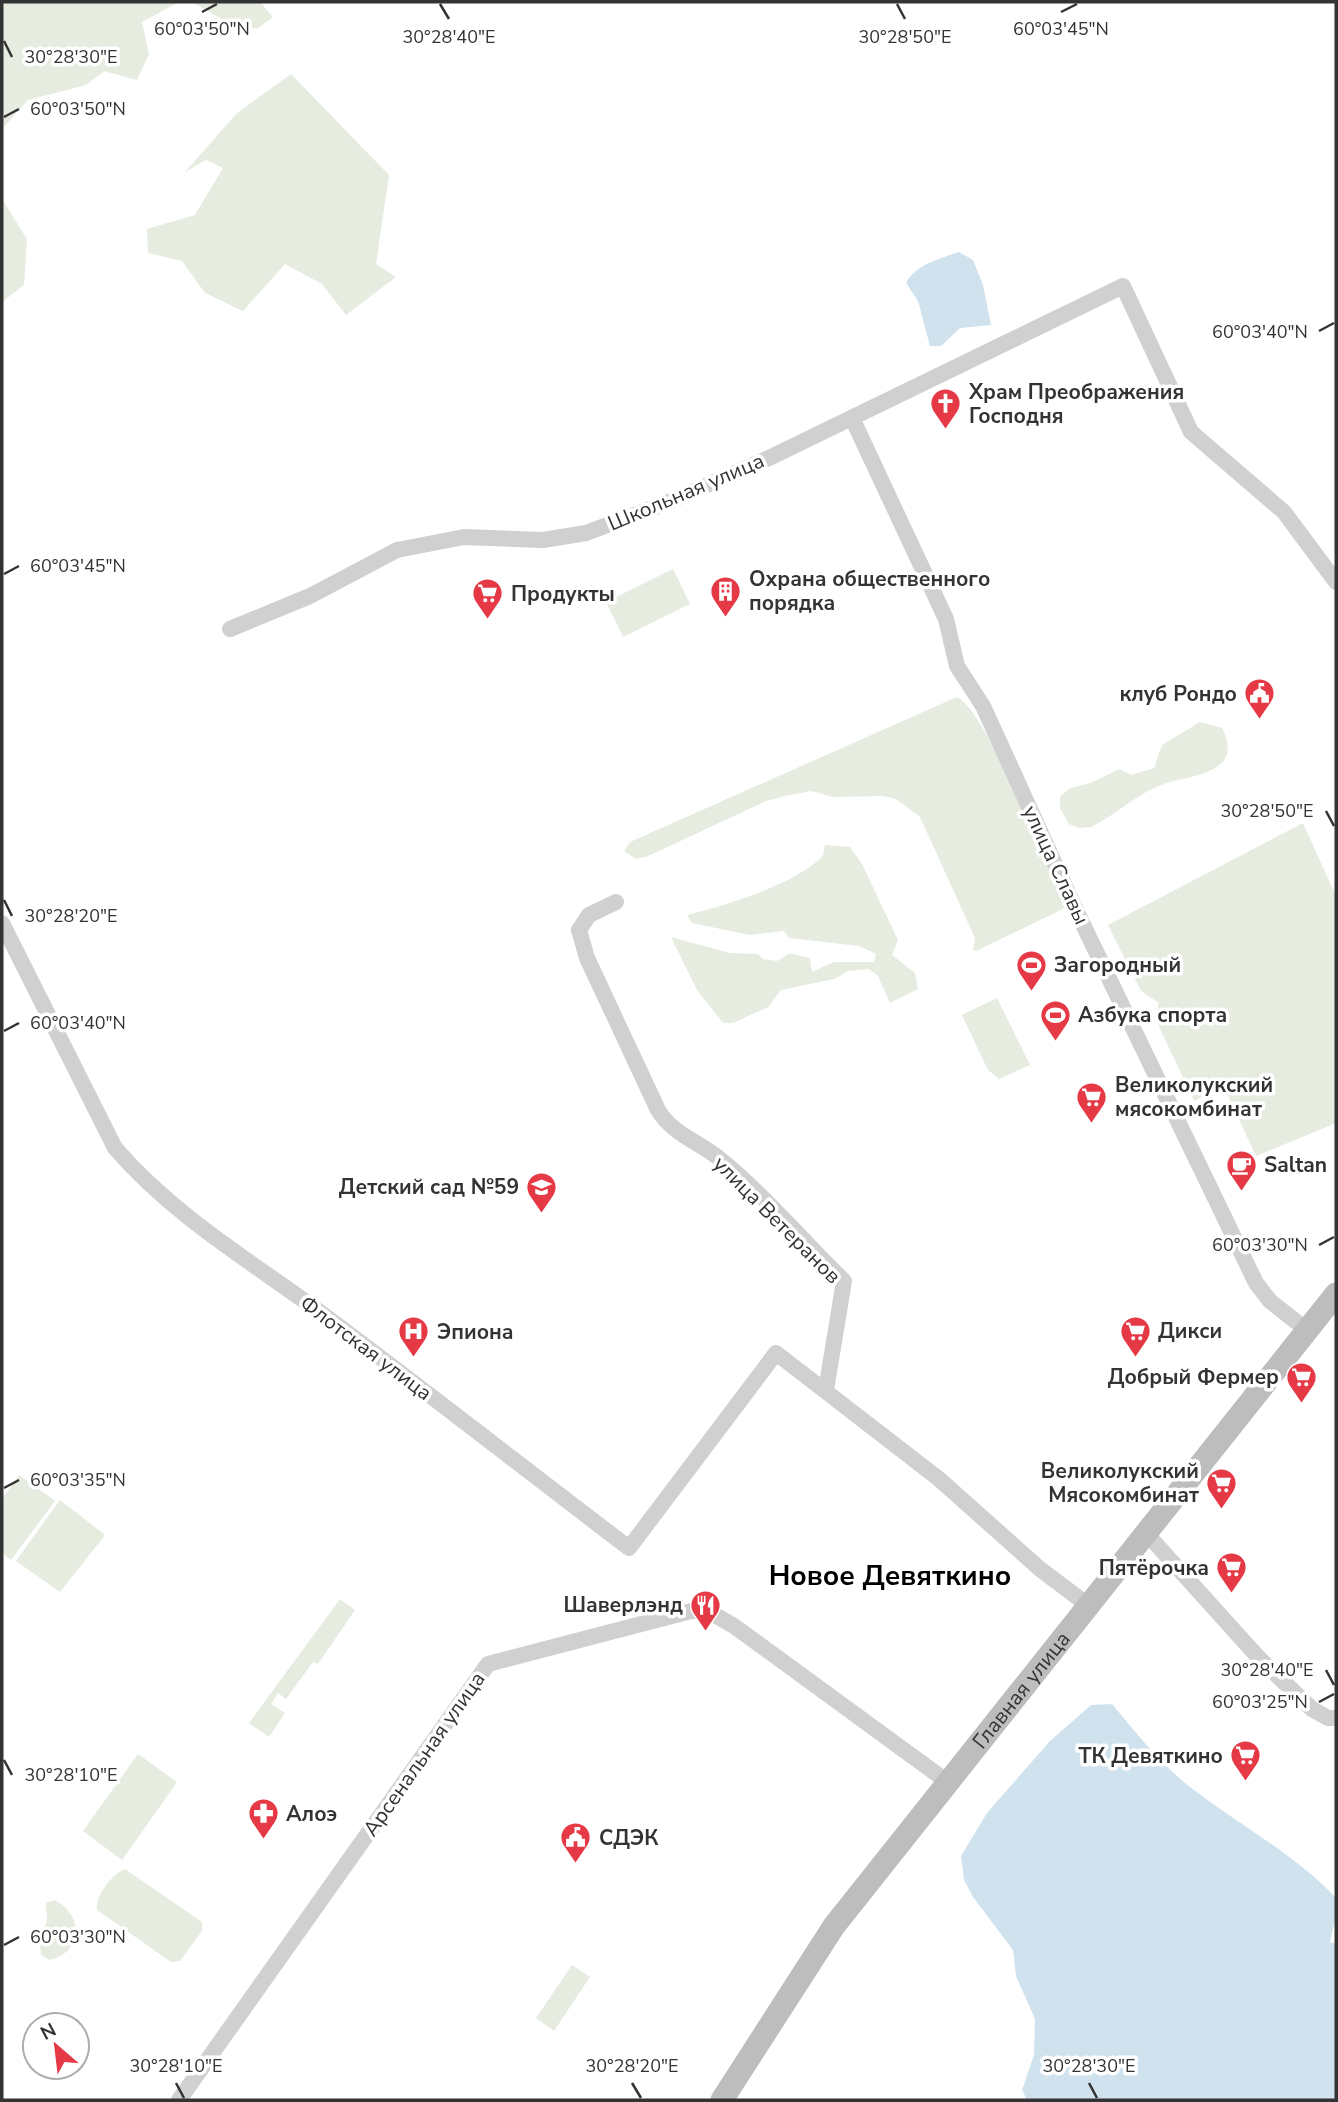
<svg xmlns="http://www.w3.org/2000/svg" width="1338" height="2102" viewBox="0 0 1338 2102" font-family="'Nunito Sans',sans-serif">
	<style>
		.green { fill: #e6ecdf }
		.water { fill: #cfe2ee }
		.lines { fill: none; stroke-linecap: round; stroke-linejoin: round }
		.street { stroke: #d0d0d0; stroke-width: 16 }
		.secondary { stroke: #bdbdbd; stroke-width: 23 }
		.ticks { fill: none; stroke: #333; stroke-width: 2.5 }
		.labels { text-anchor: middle; stroke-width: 7; stroke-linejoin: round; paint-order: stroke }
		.poi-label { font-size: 21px; font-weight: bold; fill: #333; stroke: #fff; text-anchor: start }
		.street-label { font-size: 21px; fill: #333; stroke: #fff }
		.district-label { font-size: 28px; font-weight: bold; fill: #000; stroke: #fff }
		.ticks-label { font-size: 18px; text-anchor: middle; fill: #333; stroke: #fff; stroke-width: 7; stroke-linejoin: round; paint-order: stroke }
	</style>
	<rect width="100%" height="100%" fill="#fff"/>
	<g class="green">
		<polygon points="2,2 179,2 142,22 149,54 137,80 104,71 86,85 28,100 2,129"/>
		<polygon points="192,2 260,2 273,17 257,29 227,22"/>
		<polygon points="291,74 389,175 376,264 396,277 346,315 322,284 285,264 243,311 205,293 182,261 148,253 147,229 195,215 223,168 206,160 185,172 237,113"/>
		<polygon points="2,199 27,239 24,285 2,302"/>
		<polygon points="673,569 690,604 623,637 606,602"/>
		<path d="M957,697C989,714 1045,867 1067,907L976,951L973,950L975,938L920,817L896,799L883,796L833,797L811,791L790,795L766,801L646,857L636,859L624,851L630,842Z"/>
		<path d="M1200,722L1222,728C1247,778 1183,774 1156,787C1133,797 1114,816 1091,827L1079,828L1069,824L1060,808V797L1070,788L1091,783L1119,769L1131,775L1154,768L1162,745Z"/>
		<polygon points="1303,823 1336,896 1336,1123 1256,1156 1224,1087 1194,1101 1155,1018 1159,1003 1141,991 1108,925"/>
		<path d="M825,845L850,847L862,864L898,940L892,955L915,973L918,989L890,1003L878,976L869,969L848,971L834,979L781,990L768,1007L733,1023H723L697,990L671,937L730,953L758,954L763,959L777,961L790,953L810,958L812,972L834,962H874L876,954L859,946L789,938L784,931L750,935L692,923L687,915C727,905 794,885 823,856Z"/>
		<polygon points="997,998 1030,1065 999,1079 988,1070 962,1015"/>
		<polygon points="19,1475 55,1501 11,1560 2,1553 2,1499"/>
		<polygon points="60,1500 105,1535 60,1592 16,1561"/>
		<polygon points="340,1599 355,1610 318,1664 313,1662 286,1699 278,1693 271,1704 285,1713 269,1737 249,1723"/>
		<polygon points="138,1754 177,1782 122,1860 83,1831"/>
		<path d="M125,1869L202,1922V1931L180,1961L171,1962L97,1910C95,1896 112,1874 125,1869Z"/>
		<path d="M55,1900C84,1916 84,1952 49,1960L41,1955L40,1943L47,1920L46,1903Z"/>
		<polygon points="572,1965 590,1977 554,2031 536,2018"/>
	</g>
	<g class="water">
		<path d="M959,252L973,260L983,285L991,325L960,328L941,346H930L918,301L906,283C915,265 941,258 959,252Z"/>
		<path d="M1112,1704C1137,1734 1163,1767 1194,1790C1241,1826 1296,1855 1336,1898V1916L1330,1942L1336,1944V2100H1027L1022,2090L1034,2055L1035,2019L1016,1976L1013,1950L973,1897L964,1880L961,1856L987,1813L1050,1741L1091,1705Z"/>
	</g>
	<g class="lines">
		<g class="street">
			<polyline points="852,418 946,619 957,666 983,706 1076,910 1256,1283 1270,1301 1308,1331"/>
			<polyline points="230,629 310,596 397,550 464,537 543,540 586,533 661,505 769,458 1123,286 1191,432 1284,512 1336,582"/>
			<path d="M616,902L589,915L579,930L587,958L658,1110C673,1135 700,1142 721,1160C763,1194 805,1243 844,1281L826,1390"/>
			<path d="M2,923L115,1148C172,1214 247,1259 317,1310C422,1388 525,1469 629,1548L776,1353L939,1479L1040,1569L1089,1606"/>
			<polyline points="1147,1534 1258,1657 1312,1709 1328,1718 1336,1718"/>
			<polyline points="179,2100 488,1664 691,1611 708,1611 734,1626 949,1783"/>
		</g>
		<path class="secondary" id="s1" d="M722,2100L834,1926L1336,1294"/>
	</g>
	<path class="ticks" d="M440,4L449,19M897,4L905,19M202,12L217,4M1061,12L1077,4M4,41L12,57M4,117L19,109M1319,331L1334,323M4,574L19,566M1326,811L1334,826M4,900L12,916M4,1031L19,1023M1319,1245L1334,1237M4,1488L19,1480M1326,1670L1334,1685M1319,1702L1334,1694M4,1760L12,1775M4,1945L19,1937M176,2083L184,2098M632,2083L641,2098M1089,2083L1097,2098"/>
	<defs>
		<symbol id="church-pin" viewBox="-11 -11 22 30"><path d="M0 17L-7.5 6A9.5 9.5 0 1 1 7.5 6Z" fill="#e63946" stroke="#fff"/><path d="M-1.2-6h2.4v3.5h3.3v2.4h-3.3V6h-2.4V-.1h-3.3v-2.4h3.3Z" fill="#fff"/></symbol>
		<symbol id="building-pin" viewBox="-11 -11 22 30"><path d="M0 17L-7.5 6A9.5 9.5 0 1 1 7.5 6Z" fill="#e63946" stroke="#fff"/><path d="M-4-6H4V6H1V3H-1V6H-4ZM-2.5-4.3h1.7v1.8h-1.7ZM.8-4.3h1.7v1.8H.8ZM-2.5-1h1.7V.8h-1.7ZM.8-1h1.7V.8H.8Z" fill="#fff"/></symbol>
		<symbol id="supermarket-pin" viewBox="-11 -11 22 30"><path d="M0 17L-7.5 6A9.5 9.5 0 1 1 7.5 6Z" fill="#e63946" stroke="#fff"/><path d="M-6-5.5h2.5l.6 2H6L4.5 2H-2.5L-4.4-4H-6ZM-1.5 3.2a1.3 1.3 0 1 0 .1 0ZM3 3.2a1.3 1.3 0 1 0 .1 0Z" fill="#fff"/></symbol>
		<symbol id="civic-pin" viewBox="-11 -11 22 30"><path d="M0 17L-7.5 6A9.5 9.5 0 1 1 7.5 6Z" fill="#e63946" stroke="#fff"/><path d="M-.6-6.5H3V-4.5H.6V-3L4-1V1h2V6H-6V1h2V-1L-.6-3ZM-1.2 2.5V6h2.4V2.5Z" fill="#fff"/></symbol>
		<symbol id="stadium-pin" viewBox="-11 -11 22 30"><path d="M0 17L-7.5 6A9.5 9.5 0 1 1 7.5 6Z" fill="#e63946" stroke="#fff"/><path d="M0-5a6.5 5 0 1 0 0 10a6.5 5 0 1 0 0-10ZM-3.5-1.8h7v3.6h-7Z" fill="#fff"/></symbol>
		<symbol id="cafe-pin" viewBox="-11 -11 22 30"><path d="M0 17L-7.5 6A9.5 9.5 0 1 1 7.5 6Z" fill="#e63946" stroke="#fff"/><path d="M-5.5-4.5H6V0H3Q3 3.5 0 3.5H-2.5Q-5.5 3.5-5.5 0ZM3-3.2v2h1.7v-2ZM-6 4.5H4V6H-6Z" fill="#fff"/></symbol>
		<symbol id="school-pin" viewBox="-11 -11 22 30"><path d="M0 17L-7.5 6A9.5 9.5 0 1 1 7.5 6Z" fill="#e63946" stroke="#fff"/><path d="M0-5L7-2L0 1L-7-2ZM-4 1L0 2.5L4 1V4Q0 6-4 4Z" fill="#fff"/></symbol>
		<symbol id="hospital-pin" viewBox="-11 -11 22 30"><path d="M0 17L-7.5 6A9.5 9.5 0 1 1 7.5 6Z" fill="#e63946" stroke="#fff"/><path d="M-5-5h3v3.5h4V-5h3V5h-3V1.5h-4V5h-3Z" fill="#fff"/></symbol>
		<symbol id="restaurant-pin" viewBox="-11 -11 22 30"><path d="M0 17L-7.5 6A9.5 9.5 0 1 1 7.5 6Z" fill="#e63946" stroke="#fff"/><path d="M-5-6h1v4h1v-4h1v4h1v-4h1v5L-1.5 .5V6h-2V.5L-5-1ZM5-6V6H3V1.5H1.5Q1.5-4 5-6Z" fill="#fff"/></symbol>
		<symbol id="pharmacy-pin" viewBox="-11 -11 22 30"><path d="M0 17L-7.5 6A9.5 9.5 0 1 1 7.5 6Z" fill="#e63946" stroke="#fff"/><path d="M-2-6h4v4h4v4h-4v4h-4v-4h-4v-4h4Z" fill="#fff"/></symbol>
	</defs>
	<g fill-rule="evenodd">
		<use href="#church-pin" x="928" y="386" width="35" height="47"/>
		<use href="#building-pin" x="708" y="574" width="35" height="47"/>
		<use href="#supermarket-pin" x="470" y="576" width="35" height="47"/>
		<use href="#civic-pin" x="1242" y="676" width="35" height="47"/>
		<use href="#stadium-pin" x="1014" y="948" width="35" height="47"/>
		<use href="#stadium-pin" x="1038" y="998" width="35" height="47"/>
		<use href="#supermarket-pin" x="1074" y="1080" width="35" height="47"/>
		<use href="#cafe-pin" x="1224" y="1148" width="35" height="47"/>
		<use href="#school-pin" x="524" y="1170" width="35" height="47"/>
		<use href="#supermarket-pin" x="1118" y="1314" width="35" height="47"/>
		<use href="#hospital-pin" x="396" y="1314" width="35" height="47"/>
		<use href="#supermarket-pin" x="1284" y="1360" width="35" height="47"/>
		<use href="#supermarket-pin" x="1204" y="1466" width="35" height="47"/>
		<use href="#supermarket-pin" x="1214" y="1550" width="35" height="47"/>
		<use href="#restaurant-pin" x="688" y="1588" width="35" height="47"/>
		<use href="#supermarket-pin" x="1228" y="1738" width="35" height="47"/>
		<use href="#pharmacy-pin" x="246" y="1796" width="35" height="47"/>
		<use href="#civic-pin" x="558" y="1820" width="35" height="47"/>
	</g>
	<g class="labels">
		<g class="poi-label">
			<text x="969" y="399">Храм Преображения<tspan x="969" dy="24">Господня</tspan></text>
			<text x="749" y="586">Охрана общественного<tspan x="749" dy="24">порядка</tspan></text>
			<text x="511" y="601">Продукты</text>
			<text x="1237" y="701" text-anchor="end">клуб Рондо</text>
			<text x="1054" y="972">Загородный</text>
			<text x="1078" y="1022">Азбука спорта</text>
			<text x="1115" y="1092">Великолукский<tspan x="1115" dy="24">мясокомбинат</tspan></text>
			<text x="1264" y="1172">Saltan</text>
			<text x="519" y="1194" text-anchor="end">Детский сад №59</text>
			<text x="1158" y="1338">Дикси</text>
			<text x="437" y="1339">Эпиона</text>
			<text x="1279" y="1384" text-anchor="end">Добрый Фермер</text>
			<text x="1199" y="1478" text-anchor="end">Великолукский<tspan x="1199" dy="24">Мясокомбинат</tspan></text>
			<text x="1209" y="1575" text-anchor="end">Пятёрочка</text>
			<text x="683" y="1612" text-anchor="end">Шаверлэнд</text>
			<text x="1223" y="1763" text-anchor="end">ТК Девяткино</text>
			<text x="286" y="1821">Алоэ</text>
			<text x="599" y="1845">СДЭК</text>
		</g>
		<g class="street-label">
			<text transform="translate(686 492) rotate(-23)" y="7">Школьная улица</text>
			<text transform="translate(1056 865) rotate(65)" y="7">улица Славы</text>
			<text transform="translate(777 1220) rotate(45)" y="7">улица Ветеранов</text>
			<text transform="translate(366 1348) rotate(37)" y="7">Флотская улица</text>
			<text dy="7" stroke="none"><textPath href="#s1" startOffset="508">Главная улица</textPath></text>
			<text transform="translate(424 1754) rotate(-55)" y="7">Арсенальная улица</text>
		</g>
		<g class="district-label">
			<text x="890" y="1585">Новое Девяткино</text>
		</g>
	</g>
	<g class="ticks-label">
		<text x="202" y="35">60°03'50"N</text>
		<text x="1061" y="35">60°03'45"N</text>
		<text x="449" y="43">30°28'40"E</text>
		<text x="905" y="43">30°28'50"E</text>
		<text x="71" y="63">30°28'30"E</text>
		<text x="78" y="115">60°03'50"N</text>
		<text x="1260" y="338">60°03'40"N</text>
		<text x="78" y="572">60°03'45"N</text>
		<text x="1267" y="817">30°28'50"E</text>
		<text x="71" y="922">30°28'20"E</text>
		<text x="78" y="1029">60°03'40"N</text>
		<text x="1260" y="1251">60°03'30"N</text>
		<text x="78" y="1486">60°03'35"N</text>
		<text x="1267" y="1676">30°28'40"E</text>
		<text x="1260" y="1708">60°03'25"N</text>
		<text x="71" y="1781">30°28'10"E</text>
		<text x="78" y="1943">60°03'30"N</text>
		<text x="176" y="2072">30°28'10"E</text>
		<text x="632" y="2072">30°28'20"E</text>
		<text x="1089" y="2072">30°28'30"E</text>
	</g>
	<rect width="1338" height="2102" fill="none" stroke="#333333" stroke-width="7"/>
	<g transform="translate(56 2046) rotate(332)"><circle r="33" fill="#ffffff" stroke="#adadad" stroke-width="2"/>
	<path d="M0-5L12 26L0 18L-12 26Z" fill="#e63946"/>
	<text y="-10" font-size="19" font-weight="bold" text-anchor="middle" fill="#333333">N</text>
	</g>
</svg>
